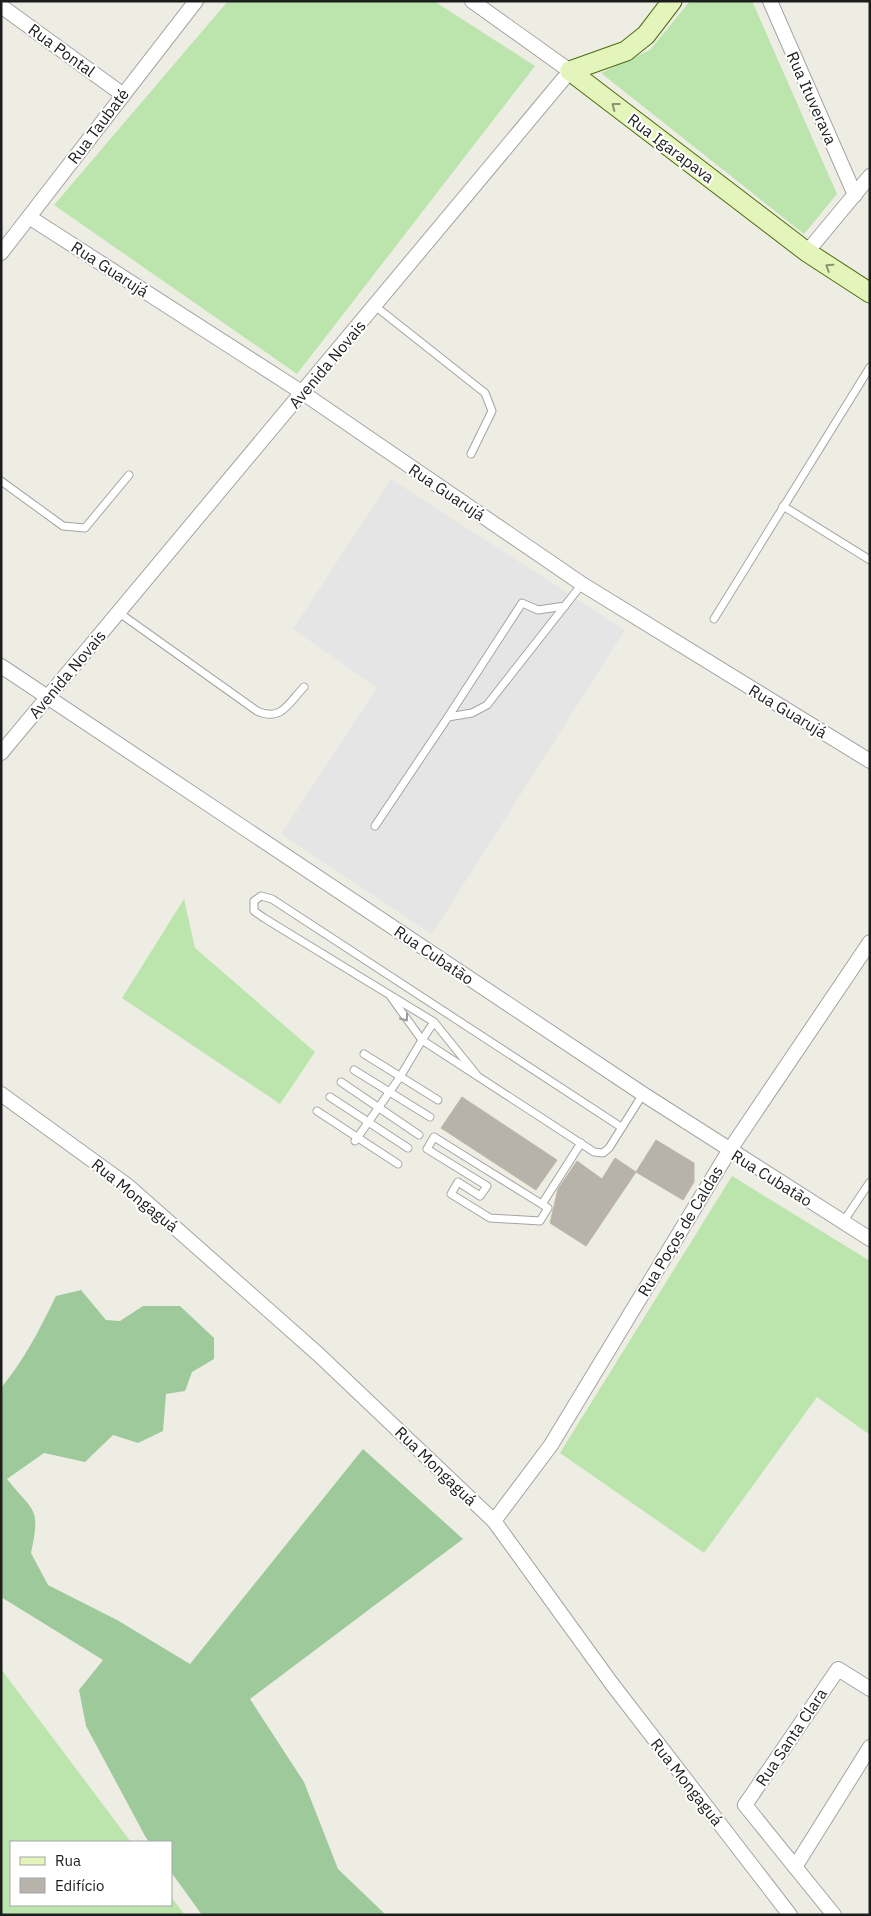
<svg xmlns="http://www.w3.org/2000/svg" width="871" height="1916" viewBox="0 0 871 1916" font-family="'IBM Plex Sans',sans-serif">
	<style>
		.grass { fill: #bbe5ad }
		.forest { fill: #9eca9b }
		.parking { fill: #e5e5e5 }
		.building { fill: #b7b3aa; stroke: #beb7a7 }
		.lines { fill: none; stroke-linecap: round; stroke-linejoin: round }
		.lane-casing { stroke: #a4a4a4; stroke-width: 9 }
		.street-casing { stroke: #a4a4a4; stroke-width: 16 }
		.secondary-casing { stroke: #4c6c0c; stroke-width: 21 }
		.lane { stroke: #fff; stroke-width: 7 }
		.street { stroke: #fff; stroke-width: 14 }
		.secondary { stroke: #e4f5bb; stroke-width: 19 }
		.oneway { stroke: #8a9474 }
		.oneway2 { stroke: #999 }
		.labels { text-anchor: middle; stroke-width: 4; stroke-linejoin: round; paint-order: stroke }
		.street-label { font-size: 16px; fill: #1d1d1d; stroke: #fff }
	</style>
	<rect width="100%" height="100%" fill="#eeede4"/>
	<g class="grass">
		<polygon points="228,1 434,1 535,66 297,374 54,205"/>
		<polygon points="690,1 752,1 837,194 804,234 601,73 650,50"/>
		<polygon points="184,899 195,948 315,1052 280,1104 122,998"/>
		<polygon points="732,1176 870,1261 870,1435 817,1397 704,1553 560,1453"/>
		<polygon points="1,1669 131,1842 11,1842 11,1905 171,1905 171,1897 185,1915 1,1915"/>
	</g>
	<path class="forest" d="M81,1290L106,1320L120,1321L143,1306H180L214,1338V1359L192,1372L185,1391L166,1394L163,1431L138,1443L113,1435L85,1462L44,1453L7,1479C34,1513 41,1506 31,1553L48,1585L117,1620L190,1664L363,1449L463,1539L250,1699L304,1782L338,1869L386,1915H202L171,1872V1842H149L145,1836L86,1726L79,1690L103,1660L1,1597V1388C24,1360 40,1329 56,1296Z"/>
	<polygon class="parking" points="391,479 625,630 432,934 281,834 377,688 293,629"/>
	<g class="building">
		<polygon points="462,1097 557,1160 536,1190 441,1128"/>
		<polygon points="656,1140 694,1163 694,1182 683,1200 636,1172"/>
		<polygon points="615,1158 636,1172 586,1246 550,1223 558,1189 577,1161 602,1179"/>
	</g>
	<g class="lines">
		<defs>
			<g id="lane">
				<polyline points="375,306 485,393 492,411 471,454"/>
				<polyline points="1,481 63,526 85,528 129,475"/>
				<polyline points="783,506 870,560"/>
				<path d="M118,612L257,711C281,722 288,704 304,687"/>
				<polyline points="714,619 870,367"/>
				<polyline points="448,717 522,603 538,610 565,606"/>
				<polyline points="375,826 448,717 472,713 487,705 582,584"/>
				<polyline points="391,997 422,1040 434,1022 476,1074"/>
				<polyline points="434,1022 264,918 254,911 254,901 261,896 272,899 621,1127"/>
				<polyline points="364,1054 438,1100"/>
				<polyline points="354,1070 430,1117"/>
				<polyline points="341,1082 419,1135"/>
				<polyline points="330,1097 408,1148"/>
				<polyline points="317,1111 398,1164"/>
				<polygon points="434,1137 548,1208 540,1221 490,1218 451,1194 458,1182 480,1196 487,1186 427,1149"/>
				<polyline points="355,1141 400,1077 422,1040 594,1152 603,1153 609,1148 643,1094"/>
				<polyline points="542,1204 581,1143"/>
				<polyline points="843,1222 870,1182"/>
			</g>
			<g id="street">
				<polyline points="770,1 855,195"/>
				<polyline points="1,6 122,94"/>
				<polyline points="29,217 303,393 582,584 870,761"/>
				<polyline points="807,252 870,176"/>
				<polyline points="1,253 196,1"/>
				<polyline points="1,666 643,1094 870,1239"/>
				<polyline points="1,753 570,71 472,1"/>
				<polyline points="1,1094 128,1186 318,1354 494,1521 612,1684 790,1915"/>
				<polyline points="494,1521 551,1445 729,1151 870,942"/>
				<polyline points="795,1867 870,1747"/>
				<polyline points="834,1915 745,1805 838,1669 870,1689"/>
			</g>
			<g id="secondary">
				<polyline points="570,71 807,252 870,293"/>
				<polyline points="570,71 626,51 646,35 672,1"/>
			</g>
		</defs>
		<use href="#lane" class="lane-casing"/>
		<use href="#street" class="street-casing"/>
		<use href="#secondary" class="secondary-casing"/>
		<use href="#lane" class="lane"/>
		<use href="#street" class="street"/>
		<use href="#secondary" class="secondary"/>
	</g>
	<defs><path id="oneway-chevron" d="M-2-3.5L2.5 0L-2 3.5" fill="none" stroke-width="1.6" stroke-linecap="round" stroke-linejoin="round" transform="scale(1.25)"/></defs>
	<g class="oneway">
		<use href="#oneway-chevron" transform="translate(615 106) rotate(-143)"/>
		<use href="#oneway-chevron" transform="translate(829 267) rotate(-147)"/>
	</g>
	<use class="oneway2" href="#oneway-chevron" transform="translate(405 1018) rotate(54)"/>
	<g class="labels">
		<g class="street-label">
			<text transform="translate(62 50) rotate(36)" y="6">Rua Pontal</text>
			<text transform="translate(812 98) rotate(66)" y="6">Rua Ituverava</text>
			<text transform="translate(98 126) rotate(-53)" y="6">Rua Taubaté</text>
			<text transform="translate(671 148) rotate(37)" y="6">Rua Igarapava</text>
			<text transform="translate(110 269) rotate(33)" y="6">Rua Guarujá</text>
			<text transform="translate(327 364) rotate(-50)" y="6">Avenida Novais</text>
			<text transform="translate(447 492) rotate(34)" y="6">Rua Guarujá</text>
			<text transform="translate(67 674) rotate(-50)" y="6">Avenida Novais</text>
			<text transform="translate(788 711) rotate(31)" y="6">Rua Guarujá</text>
			<text transform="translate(434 955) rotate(34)" y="6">Rua Cubatão</text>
			<text transform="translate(772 1178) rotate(32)" y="6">Rua Cubatão</text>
			<text transform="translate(135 1195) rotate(39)" y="6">Rua Mongaguá</text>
			<text transform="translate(680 1231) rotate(-59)" y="6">Rua Poços de Caldas</text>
			<text transform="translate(436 1466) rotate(44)" y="6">Rua Mongaguá</text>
			<text transform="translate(791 1737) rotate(-56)" y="6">Rua Santa Clara</text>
			<text transform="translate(687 1782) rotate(52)" y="6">Rua Mongaguá</text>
		</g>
	</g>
	<rect width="871" height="1916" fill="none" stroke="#1d1d1d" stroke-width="5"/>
	<rect x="10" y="1841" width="162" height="65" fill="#ffffff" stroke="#a5a5a5"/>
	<rect x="20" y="1857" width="25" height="8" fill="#e4f5bb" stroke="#a5a5a5"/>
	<text x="55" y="1866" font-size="15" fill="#1d1d1d">Rua</text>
	<rect x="20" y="1878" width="25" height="15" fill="#b7b3aa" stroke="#a5a5a5"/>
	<text x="55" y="1891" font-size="15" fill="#1d1d1d">Edifício</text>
</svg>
